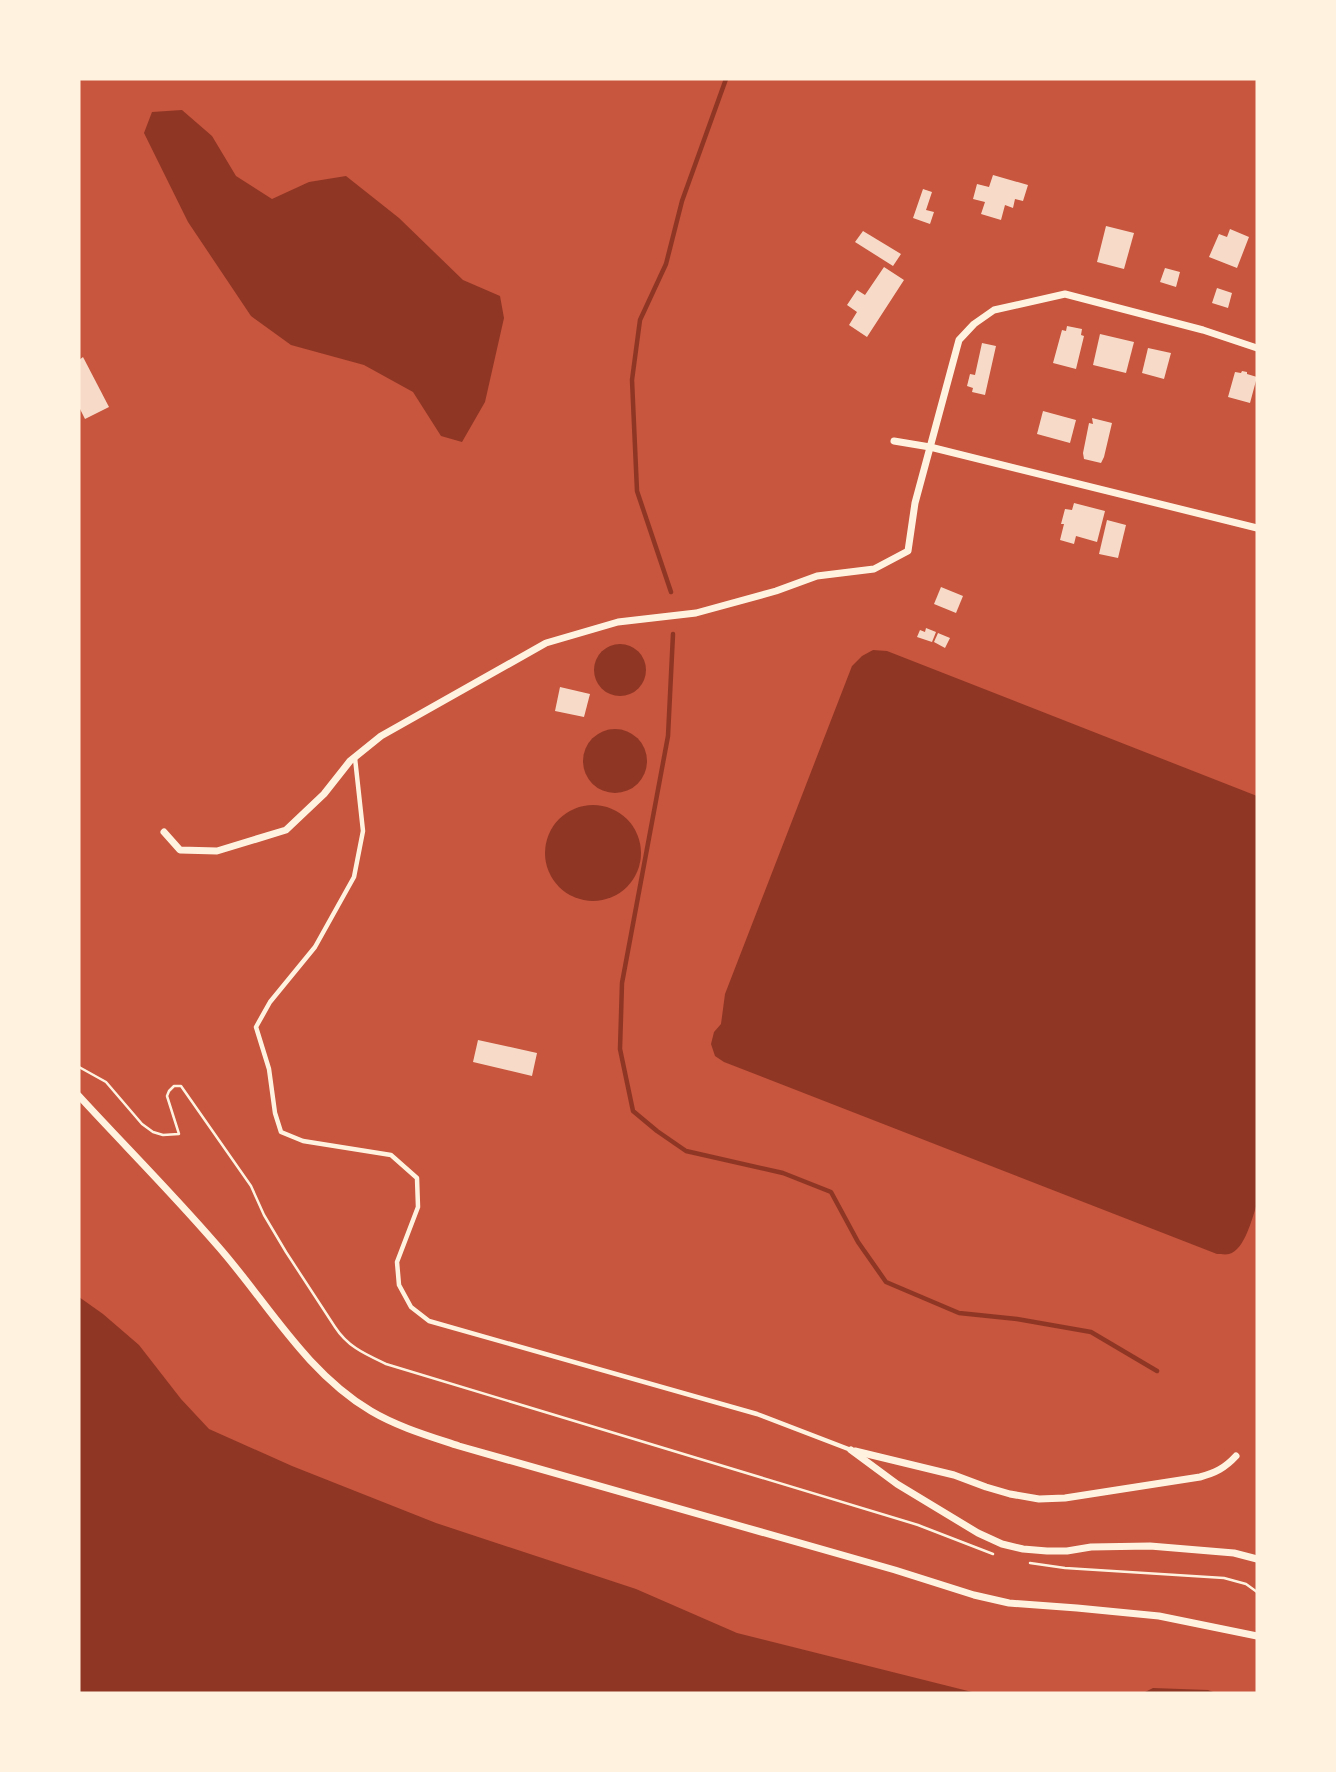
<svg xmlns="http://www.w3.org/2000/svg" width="1336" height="1772" viewBox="0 0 1336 1772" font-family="'Public Sans',sans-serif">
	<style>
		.water { fill: #8f3625 }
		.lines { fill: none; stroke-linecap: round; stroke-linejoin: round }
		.stream { stroke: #8f3625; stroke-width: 4.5 }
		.building { fill: #f7dbc8 }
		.path { stroke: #fff3e0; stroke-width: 2.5 }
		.service { stroke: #fff3e0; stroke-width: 4.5 }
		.minor { stroke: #fff3e0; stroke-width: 7 }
	</style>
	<rect width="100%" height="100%" fill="#c8553d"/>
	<g class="water">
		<polygon points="182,110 212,136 236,176 272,199 309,182 346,176 399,218 463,280 500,296 504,318 485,402 462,442 441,436 413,392 364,365 291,345 251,316 188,222 144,133 152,112"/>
		<circle cx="620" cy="670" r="26"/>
		<path d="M873,650L887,651L1257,796V1204C1252,1218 1245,1250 1229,1254C1226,1255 1220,1254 1217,1254L724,1062L715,1056L711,1044L714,1032L721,1024L725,994L852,666L862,656Z"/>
		<circle cx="615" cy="761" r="32"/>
		<circle cx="593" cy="853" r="48"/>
		<polygon points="79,1297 103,1314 139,1345 181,1399 209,1429 292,1466 436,1523 636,1589 737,1633 976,1693 79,1693"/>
		<polygon points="1153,1688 1208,1690 1216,1693 1143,1693"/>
	</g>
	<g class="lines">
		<g class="stream">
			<polyline points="671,592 637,491 632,380 640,320 666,264 682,201 726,79"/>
			<polyline points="673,634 668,736 622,983 620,1049 633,1111 657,1131 686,1151 783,1173 831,1192 858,1242 886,1282 959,1313 1017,1319 1091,1332 1157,1371"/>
		</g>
	</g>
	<g class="building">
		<polygon points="993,175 1028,185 1023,201 1015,199 1013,208 1005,205 1001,220 981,214 985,202 973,199 977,184 989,187"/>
		<polygon points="923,189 932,192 926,210 934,212 930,224 913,218"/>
		<polygon points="1106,226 1134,233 1124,269 1097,262"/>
		<polygon points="1230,229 1249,237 1237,268 1209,257 1219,234 1227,237"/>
		<polygon points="863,231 901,254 893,266 855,242"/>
		<polygon points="884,267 904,280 867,337 849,325 857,312 847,305 857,290 865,295"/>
		<polygon points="1165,268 1180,272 1176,287 1160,282"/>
		<polygon points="1217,288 1232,293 1228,308 1212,303"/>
		<polygon points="1067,326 1082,329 1081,335 1084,336 1076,369 1053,363 1062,330 1066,331"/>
		<polygon points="1100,334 1134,342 1126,373 1093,365"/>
		<polygon points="982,343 996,346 985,395 972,392 973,388 967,386 970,374 975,375"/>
		<polygon points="1148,348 1171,353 1164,379 1142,373"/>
		<polygon points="83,357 109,407 85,419 79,407 79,360"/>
		<polygon points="1242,371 1247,372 1247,374 1257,377 1250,403 1228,397 1235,372 1241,373"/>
		<polygon points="1043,411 1076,420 1070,443 1037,434"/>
		<polygon points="1092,418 1112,423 1104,457 1101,463 1084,459 1083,453 1089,423 1093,424"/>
		<polygon points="1074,503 1105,511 1097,542 1076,536 1074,544 1060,540 1064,524 1061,524 1065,509 1072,510"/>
		<polygon points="1107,520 1126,525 1118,558 1099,554"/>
		<polygon points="941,587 963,596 956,613 934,604"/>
		<polygon points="926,628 936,632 932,642 917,637 920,630 925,632"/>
		<polygon points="938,633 950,638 945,648 934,642"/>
		<polygon points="560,687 590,694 584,717 555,711"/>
		<polygon points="478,1040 537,1053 532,1076 473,1062"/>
	</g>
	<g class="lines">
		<g class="path">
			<path d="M79,1067L106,1082L142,1124L153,1132L163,1135L179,1134L167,1096L169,1091L174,1086H181L251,1186L264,1215L286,1252L335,1327C348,1347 365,1354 386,1364L918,1525L993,1554"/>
			<polyline points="1030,1563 1065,1568 1224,1578 1246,1584 1257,1592"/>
		</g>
		<polyline class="service" points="355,758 363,831 354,877 315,947 270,1002 256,1027 269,1069 275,1113 281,1132 303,1141 391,1155 417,1178 418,1207 397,1262 399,1285 411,1307 429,1321 757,1414 851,1450"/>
		<g class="minor">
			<polyline points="894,441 930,447 1257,528"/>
			<polyline points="164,832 180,850 217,851 286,830 324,794 350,761 381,736 546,643 618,622 696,613 776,591 817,576 874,569 908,551 915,503 959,340 974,324 994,310 1065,294 1203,330 1257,348"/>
			<path d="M79,1096C124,1145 172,1193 216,1244C266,1300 304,1371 371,1411C398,1427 429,1436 459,1446L895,1570L974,1595L1009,1603L1077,1608L1159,1616L1257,1636"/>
			<polyline points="851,1450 897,1484 978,1533 1002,1544 1023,1549 1047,1551 1067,1551 1091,1547 1150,1546 1234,1553 1257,1559"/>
			<path d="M855,1451L954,1475L986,1487L1010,1494L1039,1499L1065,1498L1200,1477C1215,1473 1225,1468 1236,1456"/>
		</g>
	</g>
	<rect width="1336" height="1772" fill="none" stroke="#fff3e0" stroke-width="161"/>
</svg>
